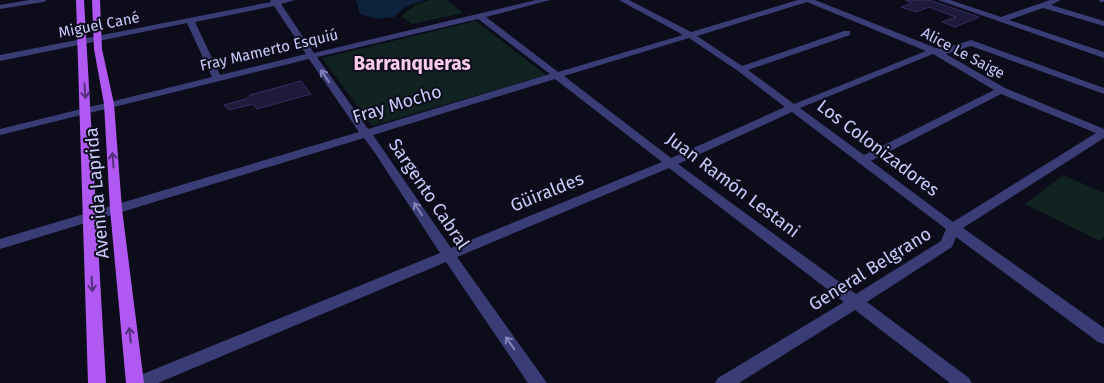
<svg xmlns="http://www.w3.org/2000/svg" width="1104" height="383" viewBox="0 0 1104 383" font-family="'Fira Sans',sans-serif">
	<style>
		.green { fill: #102321 }
		.water { fill: #0e223c }
		.building { fill: #1e1a39; stroke: #352d64 }
		.lines { fill: none; stroke-linecap: round; stroke-linejoin: round }
		.minor { fill: #3a3c76; fill-rule: evenodd }
		.major { fill: #af59f2; fill-rule: evenodd }
		.oneway { stroke: #8382b8 }
		.oneway2 { stroke: #562f7b }
		.labels { text-anchor: middle; stroke-width: 4; stroke-linejoin: round; paint-order: stroke }
		.far-street-label { font-size: 15px; fill: #ccc9fb; stroke: #0d0c1a }
		.street-label { font-size: 18px; fill: #ccc9fb; stroke: #0d0c1a }
		.far-district-label { font-size: 19px; font-weight: bold; fill: #fbcbec; stroke: #0d0c1a }
	</style>
	<rect width="100%" height="100%" fill="#0d0c1a"/>
	<g class="green">
		<polygon points="431,0 447,0 463,13 412,24 401,16 417,4"/>
		<polygon points="476,21 546,75 372,126 322,58"/>
		<polygon points="1063,175 1104,193 1104,237 1100,241 1025,204"/>
	</g>
	<polygon class="water" points="356,0 425,0 405,7 394,17 377,19 360,14"/>
	<g class="building">
		<polygon points="905,0 929,0 979,17 955,27 942,22 956,17 929,7 916,12 901,7 912,3"/>
		<polygon points="301,81 311,94 257,109 254,104 229,110 224,105 246,99 250,95"/>
	</g>
	<g class="lines">
		<g class="minor">
			<polygon points="29,0 47,0 43,2 0,9 0,5"/>
			<path d="M270,0H295L281,4L314,53L536,0H550L486,17L558,72L683,35L619,0H629L691,32L798,0H815L936,48L943,49L971,40L1104,88V94L971,46L946,54L1005,88L1104,129V138L963,228L1104,328V344L1098,342L956,237L952,247L867,302L969,378L972,383H950L855,310L739,383H715L718,378L844,302L669,168L457,257L547,383H528L446,262L158,383H130L133,378L440,253L375,153L364,138L0,249V239L359,132L309,59L0,135V129L212,77L187,23L0,61V55L271,2ZM807,2L926,51L794,104L748,70L850,35V31H844L742,66L697,36ZM274,6L306,54L220,75L195,22ZM478,19L550,74L368,129L317,57ZM689,38L738,71L785,107L671,158L564,76ZM933,54L994,90L864,155L800,108ZM555,79L662,162L451,248L373,135ZM1001,94L1096,133L953,222L871,161ZM792,112L946,229L941,241L856,294L678,164Z"/>
			<polygon points="938,0 950,0 1001,17 1050,0 1061,0 1051,5 1104,21 1104,26 1043,8 1009,20 1104,52 1104,58"/>
			<polygon points="1099,0 1104,0 1104,2 1100,2"/>
		</g>
		<g class="major">
			<polygon points="76,0 84,0 106,383 88,383"/>
			<polygon points="92,0 100,0 102,49 114,104 122,209 144,383 126,383 110,209 104,104 94,49"/>
		</g>
	</g>
	<defs><path id="oneway-shaft" d="M-6 0H5M1.5-3L5.5 0L1.5 3" fill="none" stroke-width="1.6" stroke-linecap="round" stroke-linejoin="round" transform="scale(1.25)"/></defs>
	<g class="oneway">
		<use href="#oneway-shaft" transform="translate(325 76) rotate(-124)"/>
		<use href="#oneway-shaft" transform="translate(418 209) rotate(-123)"/>
		<use href="#oneway-shaft" transform="translate(510 343) rotate(-125)"/>
	</g>
	<g class="oneway2">
		<use href="#oneway-shaft" transform="translate(85 91) rotate(86)"/>
		<use href="#oneway-shaft" transform="translate(113 160) rotate(-94)"/>
		<use href="#oneway-shaft" transform="translate(92 284) rotate(87)"/>
		<use href="#oneway-shaft" transform="translate(130 335) rotate(-96)"/>
	</g>
	<g class="labels">
		<g class="far-street-label">
			<text transform="translate(99 25) rotate(-11)" y="5">Miguel Cané</text>
			<text transform="translate(269 50) rotate(-13)" y="5">Fray Mamerto Esquiú</text>
			<text transform="translate(963 53) rotate(28)" y="5">Alice Le Saige</text>
		</g>
		<g class="street-label">
			<text transform="translate(397 104) rotate(-17)" y="6">Fray Mocho</text>
			<text transform="translate(878 148) rotate(37)" y="6">Los Colonizadores</text>
			<text transform="translate(733 185) rotate(37)" y="6">Juan Ramón Lestani</text>
			<text transform="translate(547 192) rotate(-22)" y="6">Güiraldes</text>
			<text transform="translate(97 193) rotate(-95)" y="6">Avenida Laprida</text>
			<text transform="translate(429 194) rotate(56)" y="6">Sargento Cabral</text>
			<text transform="translate(870 269) rotate(-32)" y="6">General Belgrano</text>
		</g>
		<g class="far-district-label">
			<text x="412" y="70">Barranqueras</text>
		</g>
	</g>
</svg>
